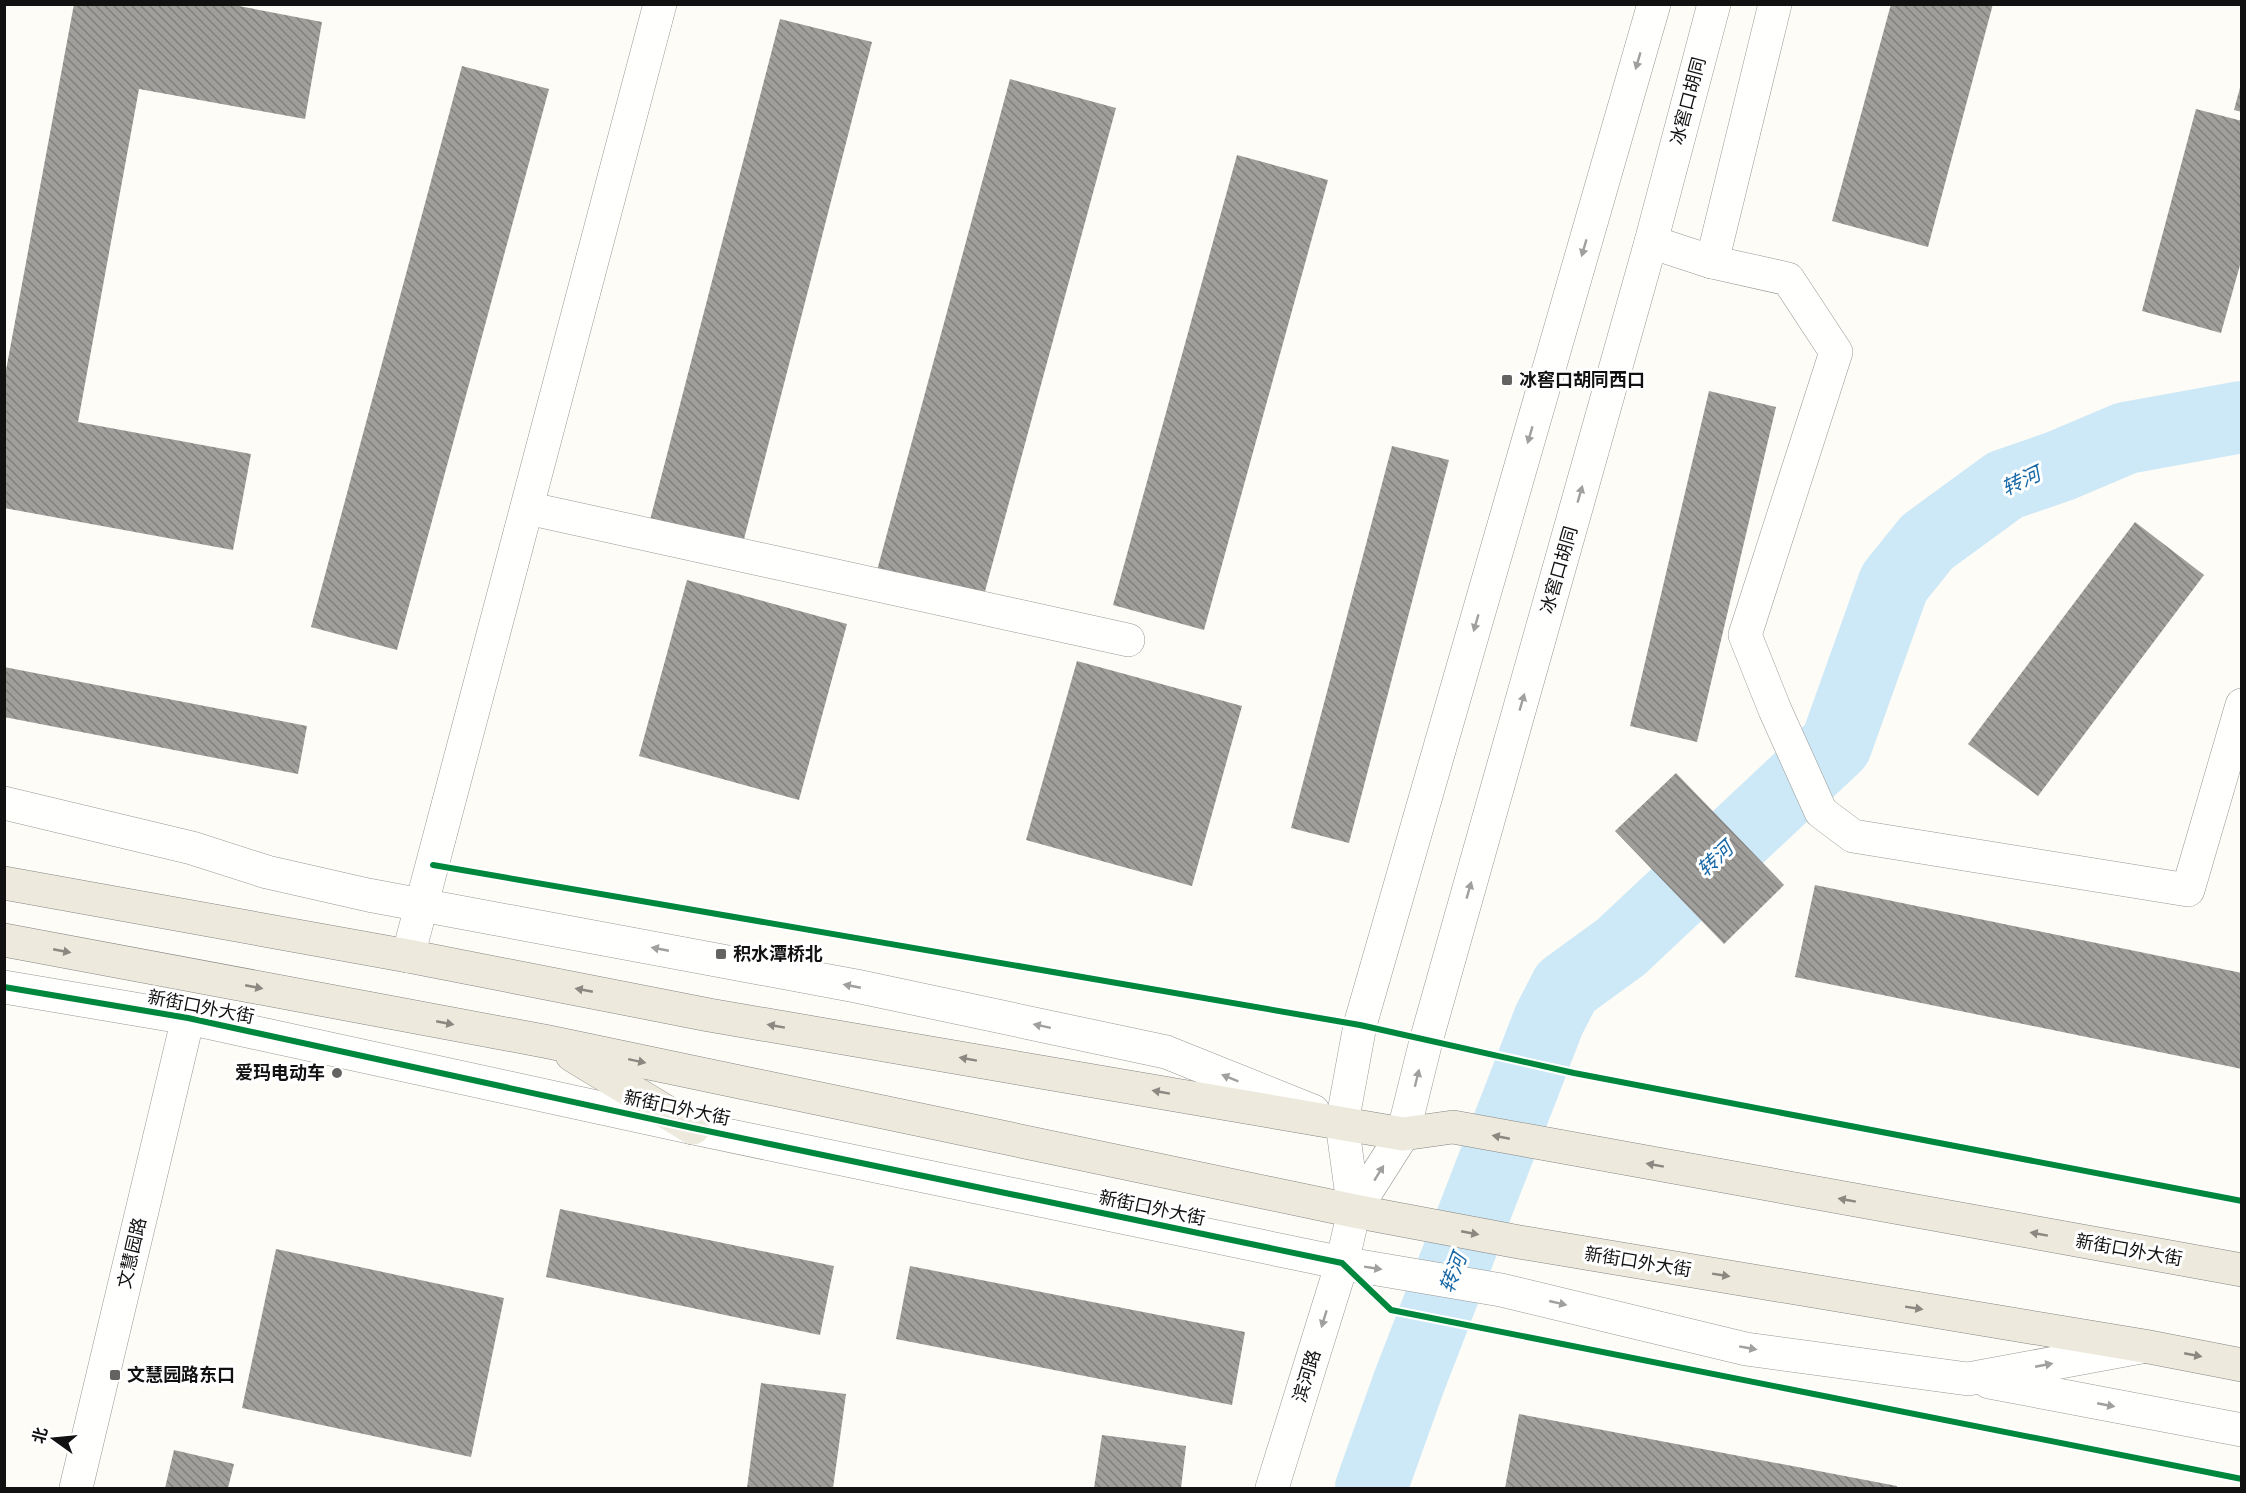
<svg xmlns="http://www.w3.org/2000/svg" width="2246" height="1493" viewBox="0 0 2246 1493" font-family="'Source Serif 4','Noto Sans SC',serif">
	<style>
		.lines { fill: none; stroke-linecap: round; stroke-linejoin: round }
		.river { stroke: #cde8f7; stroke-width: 72 }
		.building { fill: url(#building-back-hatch) }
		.minor-casing { stroke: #979795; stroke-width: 34 }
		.tertiary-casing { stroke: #979795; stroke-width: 34 }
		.primary-casing { stroke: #858482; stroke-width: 34 }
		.minor { stroke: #fffffe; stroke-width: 33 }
		.tertiary { stroke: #fffffe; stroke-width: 33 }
		.primary { stroke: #ede9dc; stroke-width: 33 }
		.cycleway-casing { stroke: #fff; stroke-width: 10 }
		.cycleway { stroke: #00873e; stroke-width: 6 }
		.oneway { fill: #a0a09f }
		.oneway2 { fill: #8a8881 }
		.poi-dot { fill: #646362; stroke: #fff; stroke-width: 2 }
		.labels { text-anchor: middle; stroke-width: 6; stroke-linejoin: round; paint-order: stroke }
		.street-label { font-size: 18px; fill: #111; stroke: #fff }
		.poi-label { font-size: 18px; font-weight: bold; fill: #111; stroke: #fff; text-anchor: start }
		.water-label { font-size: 20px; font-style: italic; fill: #1768a6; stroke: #fff }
	</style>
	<defs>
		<pattern id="building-back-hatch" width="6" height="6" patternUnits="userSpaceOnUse" patternTransform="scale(1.5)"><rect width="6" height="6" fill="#a19f9c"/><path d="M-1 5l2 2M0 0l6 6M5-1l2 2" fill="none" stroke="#82807e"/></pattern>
	</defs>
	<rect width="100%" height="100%" fill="#fdfcf7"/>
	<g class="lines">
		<polyline class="river" points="1371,1488 1409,1382 1549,1020 1566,987 1621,947 1836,745 1894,583 1927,542 2005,485 2060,466 2126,438 2242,417"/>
	</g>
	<g class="building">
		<polygon points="74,4 228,4 322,22 305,119 139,89 78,422 251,454 233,550 4,508 4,381"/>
		<polygon points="1891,4 1993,4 1928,247 1832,221"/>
		<polygon points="780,19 872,42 742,547 649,524"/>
		<polygon points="462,66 549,89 397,650 311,627"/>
		<polygon points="1010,79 1116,108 981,606 875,578"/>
		<polygon points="2241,84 2242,84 2242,112 2234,110"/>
		<polygon points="2196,109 2242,121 2242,258 2221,333 2142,311"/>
		<polygon points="1237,155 1328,180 1204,630 1113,605"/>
		<polygon points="1709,391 1776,407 1697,742 1630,726"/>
		<polygon points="1392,446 1449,460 1349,843 1291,828"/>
		<polygon points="2135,522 2204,575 2038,796 1968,744"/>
		<polygon points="687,580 847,624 799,800 639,756"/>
		<polygon points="1077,661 1242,706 1192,886 1026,840"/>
		<polygon points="4,667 307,726 298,774 4,717"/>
		<polygon points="1676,773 1784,885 1724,944 1615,831"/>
		<polygon points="1815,885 2242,973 2242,1069 1795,977"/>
		<polygon points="560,1209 834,1266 820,1335 546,1277"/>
		<polygon points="276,1249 504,1298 471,1457 242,1408"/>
		<polygon points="910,1266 1245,1332 1232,1405 896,1339"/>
		<polygon points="761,1383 846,1394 833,1488 747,1488"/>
		<polygon points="1519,1414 1897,1486 1897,1488 1505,1488"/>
		<polygon points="1102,1435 1186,1446 1181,1488 1094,1488"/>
		<polygon points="174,1450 234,1464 228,1488 165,1488"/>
	</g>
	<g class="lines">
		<defs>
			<g id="minor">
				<polyline points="1651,242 1712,262 1788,279 1836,352 1745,635 1775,710 1821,812 1853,836 2188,890 2242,705"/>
				<polyline points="1712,262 1775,4"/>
				<polyline points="527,508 1128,640"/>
				<polyline points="408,956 660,4"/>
				<polyline points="1272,1488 1342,1263"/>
			</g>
			<g id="tertiary">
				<polyline points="4,803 192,848 267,872 368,895 856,986 1166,1052 1313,1111"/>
				<polyline points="4,987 188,1018 693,1128 1342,1263 1501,1290 1746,1349 1968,1379 2141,1347"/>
				<polyline points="1354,1211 1342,1123 1360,1025 1654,4"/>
				<polyline points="1342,1263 1354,1211 1403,1134 1426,1041 1651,242 1714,4"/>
				<polyline points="1989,1382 2242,1430"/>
				<polyline points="76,1488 188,1018"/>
			</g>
			<g id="primary">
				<polyline points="4,883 408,956 709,1015 1403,1134 1453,1127 2242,1270"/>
				<polyline points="4,940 549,1042 1354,1211 1519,1242 2144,1346 2242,1365"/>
				<polyline points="572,1055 693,1128"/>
			</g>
		</defs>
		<use href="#minor" class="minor-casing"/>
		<use href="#tertiary" class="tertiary-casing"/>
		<use href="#primary" class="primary-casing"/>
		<use href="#minor" class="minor"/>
		<use href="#tertiary" class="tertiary"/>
		<use href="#primary" class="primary"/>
		<defs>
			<g id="cycleway">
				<polyline points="433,865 1360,1025 1574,1073 2242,1201"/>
				<polyline points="4,987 188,1018 693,1128 1342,1263 1391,1310 2242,1479"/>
			</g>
		</defs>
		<use href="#cycleway" class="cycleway-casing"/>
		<use href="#cycleway" class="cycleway"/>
	</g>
	<defs><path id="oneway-solid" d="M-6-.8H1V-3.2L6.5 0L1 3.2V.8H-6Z" transform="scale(1.5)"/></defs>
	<g class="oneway">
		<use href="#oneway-solid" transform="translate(1638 61) rotate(106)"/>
		<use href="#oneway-solid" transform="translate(1584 248) rotate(106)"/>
		<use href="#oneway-solid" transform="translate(1530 435) rotate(106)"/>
		<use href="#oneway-solid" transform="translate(1580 494) rotate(-74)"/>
		<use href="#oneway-solid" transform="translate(1476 623) rotate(106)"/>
		<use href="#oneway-solid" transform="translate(1522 702) rotate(-74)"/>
		<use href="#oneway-solid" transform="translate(1469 890) rotate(-74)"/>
		<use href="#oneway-solid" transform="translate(660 949) rotate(-169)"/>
		<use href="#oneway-solid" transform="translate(852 986) rotate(-169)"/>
		<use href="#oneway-solid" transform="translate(1042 1026) rotate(-168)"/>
		<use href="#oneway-solid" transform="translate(1230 1078) rotate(-158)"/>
		<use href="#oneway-solid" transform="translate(1417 1078) rotate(-76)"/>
		<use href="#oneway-solid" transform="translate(1379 1173) rotate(-58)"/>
		<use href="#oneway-solid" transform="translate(1373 1268) rotate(9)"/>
		<use href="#oneway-solid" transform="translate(1558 1303) rotate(13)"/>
		<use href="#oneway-solid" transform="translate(1324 1319) rotate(107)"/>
		<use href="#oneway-solid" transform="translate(1748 1348) rotate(10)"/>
		<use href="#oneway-solid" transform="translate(2044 1365) rotate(-11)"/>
		<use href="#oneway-solid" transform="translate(2106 1405) rotate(11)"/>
	</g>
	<g class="oneway2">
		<use href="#oneway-solid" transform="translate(62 951) rotate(11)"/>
		<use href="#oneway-solid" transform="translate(254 987) rotate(11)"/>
		<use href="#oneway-solid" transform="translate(584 990) rotate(-169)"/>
		<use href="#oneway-solid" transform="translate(445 1023) rotate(11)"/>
		<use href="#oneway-solid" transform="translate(776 1026) rotate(-170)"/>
		<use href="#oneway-solid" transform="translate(968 1059) rotate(-170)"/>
		<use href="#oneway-solid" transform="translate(637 1061) rotate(12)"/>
		<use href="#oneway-solid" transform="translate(1161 1092) rotate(-170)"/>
		<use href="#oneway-solid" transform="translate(1501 1137) rotate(-169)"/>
		<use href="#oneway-solid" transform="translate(1655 1165) rotate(-170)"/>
		<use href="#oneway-solid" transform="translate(1847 1200) rotate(-170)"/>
		<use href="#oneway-solid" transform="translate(1470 1233) rotate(11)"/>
		<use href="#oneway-solid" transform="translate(2039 1234) rotate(-170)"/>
		<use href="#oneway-solid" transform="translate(1721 1275) rotate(9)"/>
		<use href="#oneway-solid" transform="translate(1914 1308) rotate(9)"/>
		<use href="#oneway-solid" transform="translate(2193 1355) rotate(11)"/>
	</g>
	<g class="poi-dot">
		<rect x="1501" y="374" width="12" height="12" rx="3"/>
		<rect x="715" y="948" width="12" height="12" rx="3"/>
		<circle cx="337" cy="1073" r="6"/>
		<rect x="109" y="1369" width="12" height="12" rx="3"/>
	</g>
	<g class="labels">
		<g class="street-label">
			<text transform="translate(1688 101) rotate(-75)" y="6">冰窖口胡同</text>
			<text transform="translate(1559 570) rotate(-74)" y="6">冰窖口胡同</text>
			<text transform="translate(201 1007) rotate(11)" y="6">新街口外大街</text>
			<text transform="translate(677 1108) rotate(12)" y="6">新街口外大街</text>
			<text transform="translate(1152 1208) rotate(12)" y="6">新街口外大街</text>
			<text transform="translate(2129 1250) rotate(10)" y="6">新街口外大街</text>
			<text transform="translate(132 1253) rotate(-77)" y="6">文慧园路</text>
			<text transform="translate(1638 1262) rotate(9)" y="6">新街口外大街</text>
			<text transform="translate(1307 1376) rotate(-73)" y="6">滨河路</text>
		</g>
		<g class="poi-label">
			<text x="1519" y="386">冰窖口胡同西口</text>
			<text x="733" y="960">积水潭桥北</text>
			<text x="325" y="1079" text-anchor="end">爱玛电动车</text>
			<text x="127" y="1381">文慧园路东口</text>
		</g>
		<g class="water-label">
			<text transform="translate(2021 481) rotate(-25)" y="7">转河</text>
			<text transform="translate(1715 859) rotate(-43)" y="7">转河</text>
			<text transform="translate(1453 1273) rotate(-69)" y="7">转河</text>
		</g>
	</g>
	<rect width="2246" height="1493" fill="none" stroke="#111111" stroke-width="12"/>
	<g transform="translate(54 1439) rotate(285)" stroke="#ffffff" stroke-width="4.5" paint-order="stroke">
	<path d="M0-4.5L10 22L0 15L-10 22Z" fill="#111111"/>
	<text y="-9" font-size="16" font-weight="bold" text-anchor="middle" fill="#111111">北</text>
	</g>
</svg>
